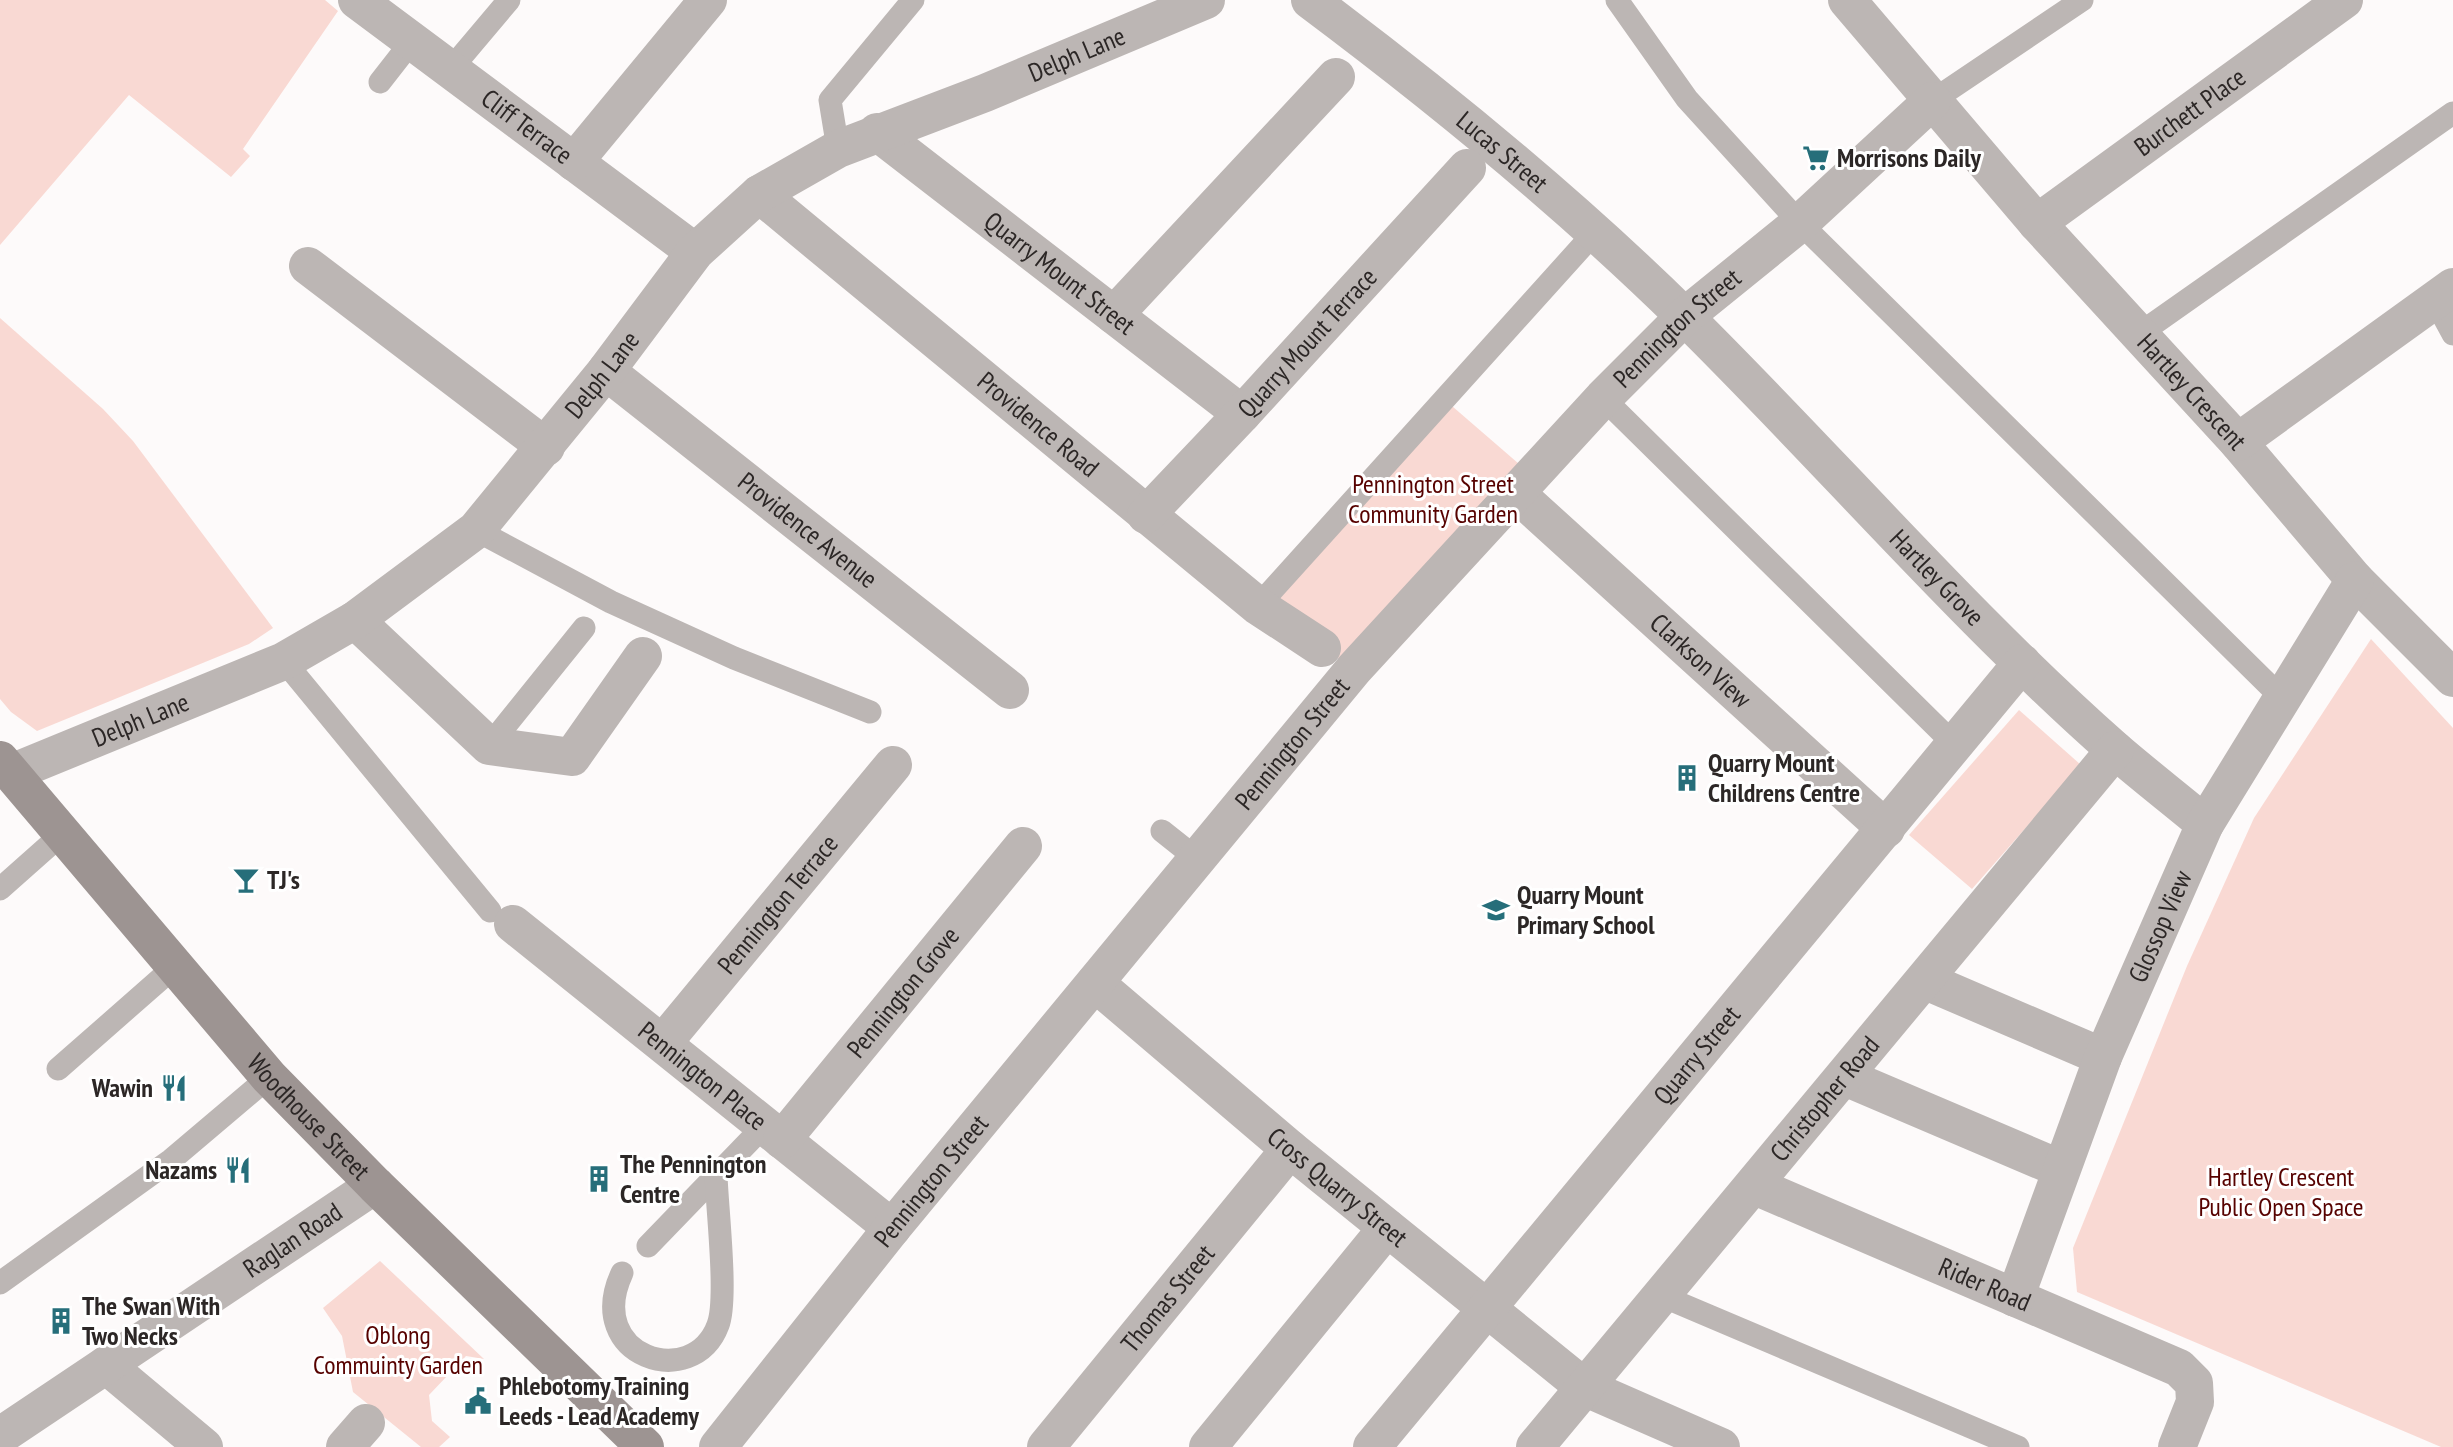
<svg xmlns="http://www.w3.org/2000/svg" width="2453" height="1447" viewBox="0 0 2453 1447" font-family="'PT Sans Narrow',sans-serif">
	<style>
		.green { fill: #f9d9d3 }
		.lines { fill: none; stroke-linecap: round; stroke-linejoin: round }
		.lane { stroke: #bcb6b4; stroke-width: 23 }
		.street { stroke: #bcb6b4; stroke-width: 38 }
		.secondary { stroke: #9d9492; stroke-width: 38 }
		.labels { text-anchor: middle; stroke-width: 6; stroke-linejoin: round; paint-order: stroke }
		.street-label { font-size: 26px; fill: #2c2726; stroke: #fff }
		.poi-label { font-size: 26px; font-weight: bold; fill: #2c2726; stroke: #fff; text-anchor: start }
		.park-label { font-size: 26px; fill: #570200; stroke: #fff }
	</style>
	<rect width="100%" height="100%" fill="#fdfafa"/>
	<g class="green">
		<polygon points="0,0 325,0 338,11 243,149 250,156 231,177 129,95 0,245"/>
		<polygon points="0,318 103,409 133,441 273,628 249,644 37,731 11,712 0,699"/>
		<polygon points="1445,400 1533,476 1354,669 1258,606"/>
		<polygon points="2371,639 2453,728 2453,1447 2441,1447 2077,1292 2073,1248 2187,966 2254,818"/>
		<polygon points="2019,710 2081,765 1972,889 1909,835"/>
		<polygon points="380,1261 484,1359 466,1356 429,1395 432,1421 450,1437 439,1447 421,1447 353,1392 342,1336 323,1308"/>
	</g>
	<g class="lines">
		<g class="lane">
			<polyline points="1617,0 1687,99 1800,223 2283,699"/>
			<polyline points="450,70 509,0"/>
			<polyline points="380,82 412,41"/>
			<polyline points="1932,101 2082,0"/>
			<polyline points="838,149 830,100 913,0"/>
			<polyline points="2434,299 2453,334"/>
			<polyline points="2139,334 2453,113"/>
			<polyline points="1603,398 1955,745"/>
			<polyline points="476,530 611,602 734,658 870,712"/>
			<polyline points="1258,606 1596,231"/>
			<polyline points="284,661 490,911"/>
			<polyline points="489,746 584,628"/>
			<polyline points="1162,831 1196,858"/>
			<polyline points="0,889 62,834"/>
			<polyline points="58,1069 173,968"/>
			<polyline points="648,1246 764,1126"/>
			<path d="M622,1273C583,1357 693,1392 718,1325C728,1299 717,1208 716,1175"/>
			<polyline points="0,1283 171,1160 269,1077"/>
			<polyline points="1662,1296 2018,1447"/>
		</g>
		<g class="street">
			<path id="s1" d="M357,0L695,252"/>
			<path id="s2" d="M1310,0C1441,98 1567,201 1684,316C1829,459 1962,615 2115,750C2144,775 2175,799 2205,824"/>
			<path id="s3" d="M1847,0L2037,223L2238,442L2355,580L2453,678"/>
			<path id="s4" d="M877,132L1242,414"/>
			<polyline points="574,162 708,0"/>
			<path id="s5" d="M759,194L1258,606L1322,648"/>
			<path id="s6" d="M2037,223L2344,0"/>
			<polyline points="308,266 546,447"/>
			<polyline points="1114,315 1336,77"/>
			<path id="s7" d="M606,371L1010,690"/>
			<polyline points="2238,442 2453,287"/>
			<path id="s8" d="M1517,494L1886,829"/>
			<path id="s9" d="M1146,515L1242,414L1467,168"/>
			<polyline points="355,620 489,746 572,757 643,656"/>
			<path id="s10" d="M11,773L284,661L355,620L476,530L606,371L695,252L759,194L838,149L985,93L1206,0"/>
			<path id="s11" d="M513,924L892,1228"/>
			<polyline points="1926,981 2103,1057"/>
			<path id="s12" d="M1095,983L1290,1149L1584,1387L1721,1447"/>
			<path id="s13" d="M663,1043L893,765"/>
			<polyline points="1845,1077 2061,1169"/>
			<path id="s14" d="M782,1140L1023,846"/>
			<path id="s15" d="M1755,1186L2179,1368L2194,1383L2195,1402L2177,1447"/>
			<path id="s16" d="M2015,1298L2103,1057L2205,824L2355,580"/>
			<polyline points="106,1365 204,1447"/>
			<path id="s17" d="M0,1436L375,1185"/>
			<polyline points="345,1447 366,1423"/>
			<path id="s18" d="M718,1447L892,1228L1354,669L1603,398L1684,317L1800,223L1932,101"/>
			<path id="s19" d="M1046,1447L1290,1149"/>
			<polyline points="1208,1447 1387,1228"/>
			<path id="s20" d="M1372,1447L2022,663"/>
			<path id="s21" d="M1535,1447L2115,750"/>
		</g>
		<path class="secondary" id="s22" d="M0,760L269,1077L375,1185L645,1447"/>
	</g>
	<defs>
		<symbol id="supermarket-bare" viewBox="-9 -9 18 18"><path d="M-6-5.5h2.5l.6 2H6L4.5 2H-2.5L-4.4-4H-6ZM-1.5 3.2a1.3 1.3 0 1 0 .1 0ZM3 3.2a1.3 1.3 0 1 0 .1 0Z" fill="#266e7a" stroke="#fff" stroke-width="2.5" paint-order="stroke"/></symbol>
		<symbol id="building-bare" viewBox="-9 -9 18 18"><path d="M-4-6H4V6H1V3H-1V6H-4ZM-2.5-4.3h1.7v1.8h-1.7ZM.8-4.3h1.7v1.8H.8ZM-2.5-1h1.7V.8h-1.7ZM.8-1h1.7V.8H.8Z" fill="#266e7a" stroke="#fff" stroke-width="2.5" paint-order="stroke"/></symbol>
		<symbol id="bar-bare" viewBox="-9 -9 18 18"><path d="M-6-5H6L.8 .8V4.5H3.5V6h-7V4.5H-.8V.8Z" fill="#266e7a" stroke="#fff" stroke-width="2.5" paint-order="stroke"/></symbol>
		<symbol id="school-bare" viewBox="-9 -9 18 18"><path d="M0-5L7-2L0 1L-7-2ZM-4 1L0 2.5L4 1V4Q0 6-4 4Z" fill="#266e7a" stroke="#fff" stroke-width="2.5" paint-order="stroke"/></symbol>
		<symbol id="restaurant-bare" viewBox="-9 -9 18 18"><path d="M-5-6h1v4h1v-4h1v4h1v-4h1v5L-1.5 .5V6h-2V.5L-5-1ZM5-6V6H3V1.5H1.5Q1.5-4 5-6Z" fill="#266e7a" stroke="#fff" stroke-width="2.5" paint-order="stroke"/></symbol>
		<symbol id="civic-bare" viewBox="-9 -9 18 18"><path d="M-.6-6.5H3V-4.5H.6V-3L4-1V1h2V6H-6V1h2V-1L-.6-3ZM-1.2 2.5V6h2.4V2.5Z" fill="#266e7a" stroke="#fff" stroke-width="2.5" paint-order="stroke"/></symbol>
	</defs>
	<g fill-rule="evenodd">
		<use href="#supermarket-bare" x="1797" y="139" width="38" height="38"/>
		<use href="#building-bare" x="1668" y="759" width="38" height="38"/>
		<use href="#bar-bare" x="227" y="861" width="38" height="38"/>
		<use href="#school-bare" x="1477" y="891" width="38" height="38"/>
		<use href="#restaurant-bare" x="155" y="1069" width="38" height="38"/>
		<use href="#restaurant-bare" x="219" y="1151" width="38" height="38"/>
		<use href="#building-bare" x="580" y="1160" width="38" height="38"/>
		<use href="#building-bare" x="42" y="1302" width="38" height="38"/>
		<use href="#civic-bare" x="459" y="1382" width="38" height="38"/>
	</g>
	<g class="labels">
		<g class="street-label">
			<text dy="9" stroke="none"><textPath href="#s10" startOffset="1316">Delph Lane</textPath></text>
			<text dy="9" stroke="none"><textPath href="#s6" startOffset="189">Burchett Place</textPath></text>
			<text dy="9" stroke="none"><textPath href="#s1" startOffset="212">Cliff Terrace</textPath></text>
			<text dy="9" stroke="none"><textPath href="#s2" startOffset="245">Lucas Street</textPath></text>
			<text dy="9" stroke="none"><textPath href="#s4" startOffset="231">Quarry Mount Street</textPath></text>
			<text dy="9" stroke="none"><textPath href="#s18" startOffset="1475">Pennington Street</textPath></text>
			<text dy="9" stroke="none"><textPath href="#s9" startOffset="236">Quarry Mount Terrace</textPath></text>
			<text dy="9" stroke="none"><textPath href="#s10" startOffset="728">Delph Lane</textPath></text>
			<text dy="9" stroke="none"><textPath href="#s3" startOffset="522">Hartley Crescent</textPath></text>
			<text dy="9" stroke="none"><textPath href="#s5" startOffset="362">Providence Road</textPath></text>
			<text dy="9" stroke="none"><textPath href="#s7" startOffset="257">Providence Avenue</textPath></text>
			<text dy="9" stroke="none"><textPath href="#s2" startOffset="854">Hartley Grove</textPath></text>
			<text dy="9" stroke="none"><textPath href="#s8" startOffset="248">Clarkson View</textPath></text>
			<text dy="9" stroke="none"><textPath href="#s10" startOffset="140">Delph Lane</textPath></text>
			<text dy="9" stroke="none"><textPath href="#s18" startOffset="908">Pennington Street</textPath></text>
			<text dy="9" stroke="none"><textPath href="#s13" startOffset="180">Pennington Terrace</textPath></text>
			<text dy="9" stroke="none"><textPath href="#s16" startOffset="399">Glossop View</textPath></text>
			<text dy="9" stroke="none"><textPath href="#s14" startOffset="191">Pennington Grove</textPath></text>
			<text dy="9" stroke="none"><textPath href="#s20" startOffset="509">Quarry Street</textPath></text>
			<text dy="9" stroke="none"><textPath href="#s11" startOffset="243">Pennington Place</textPath></text>
			<text dy="9" stroke="none"><textPath href="#s21" startOffset="453">Christopher Road</textPath></text>
			<text dy="9" stroke="none"><textPath href="#s22" startOffset="472">Woodhouse Street</textPath></text>
			<text dy="9" stroke="none"><textPath href="#s18" startOffset="341">Pennington Street</textPath></text>
			<text dy="9" stroke="none"><textPath href="#s12" startOffset="317">Cross Quarry Street</textPath></text>
			<text dy="9" stroke="none"><textPath href="#s17" startOffset="352">Raglan Road</textPath></text>
			<text dy="9" stroke="none"><textPath href="#s15" startOffset="250">Rider Road</textPath></text>
			<text dy="9" stroke="none"><textPath href="#s19" startOffset="192">Thomas Street</textPath></text>
		</g>
		<g class="poi-label">
			<text x="1837" y="167">Morrisons Daily</text>
			<text x="1708" y="772">Quarry Mount<tspan x="1708" dy="30">Childrens Centre</tspan></text>
			<text x="267" y="889">TJ's</text>
			<text x="1517" y="904">Quarry Mount<tspan x="1517" dy="30">Primary School</tspan></text>
			<text x="153" y="1097" text-anchor="end">Wawin</text>
			<text x="620" y="1173">The Pennington<tspan x="620" dy="30">Centre</tspan></text>
			<text x="217" y="1179" text-anchor="end">Nazams</text>
			<text x="82" y="1315">The Swan With<tspan x="82" dy="30">Two Necks</tspan></text>
			<text x="499" y="1395">Phlebotomy Training<tspan x="499" dy="30">Leeds - Lead Academy</tspan></text>
		</g>
		<g class="park-label">
			<text x="1433" y="493">Pennington Street<tspan x="1433" dy="30">Community Garden</tspan></text>
			<text x="2281" y="1186">Hartley Crescent<tspan x="2281" dy="30">Public Open Space</tspan></text>
			<text x="398" y="1344">Oblong<tspan x="398" dy="30">Commuinty Garden</tspan></text>
		</g>
	</g>
</svg>
